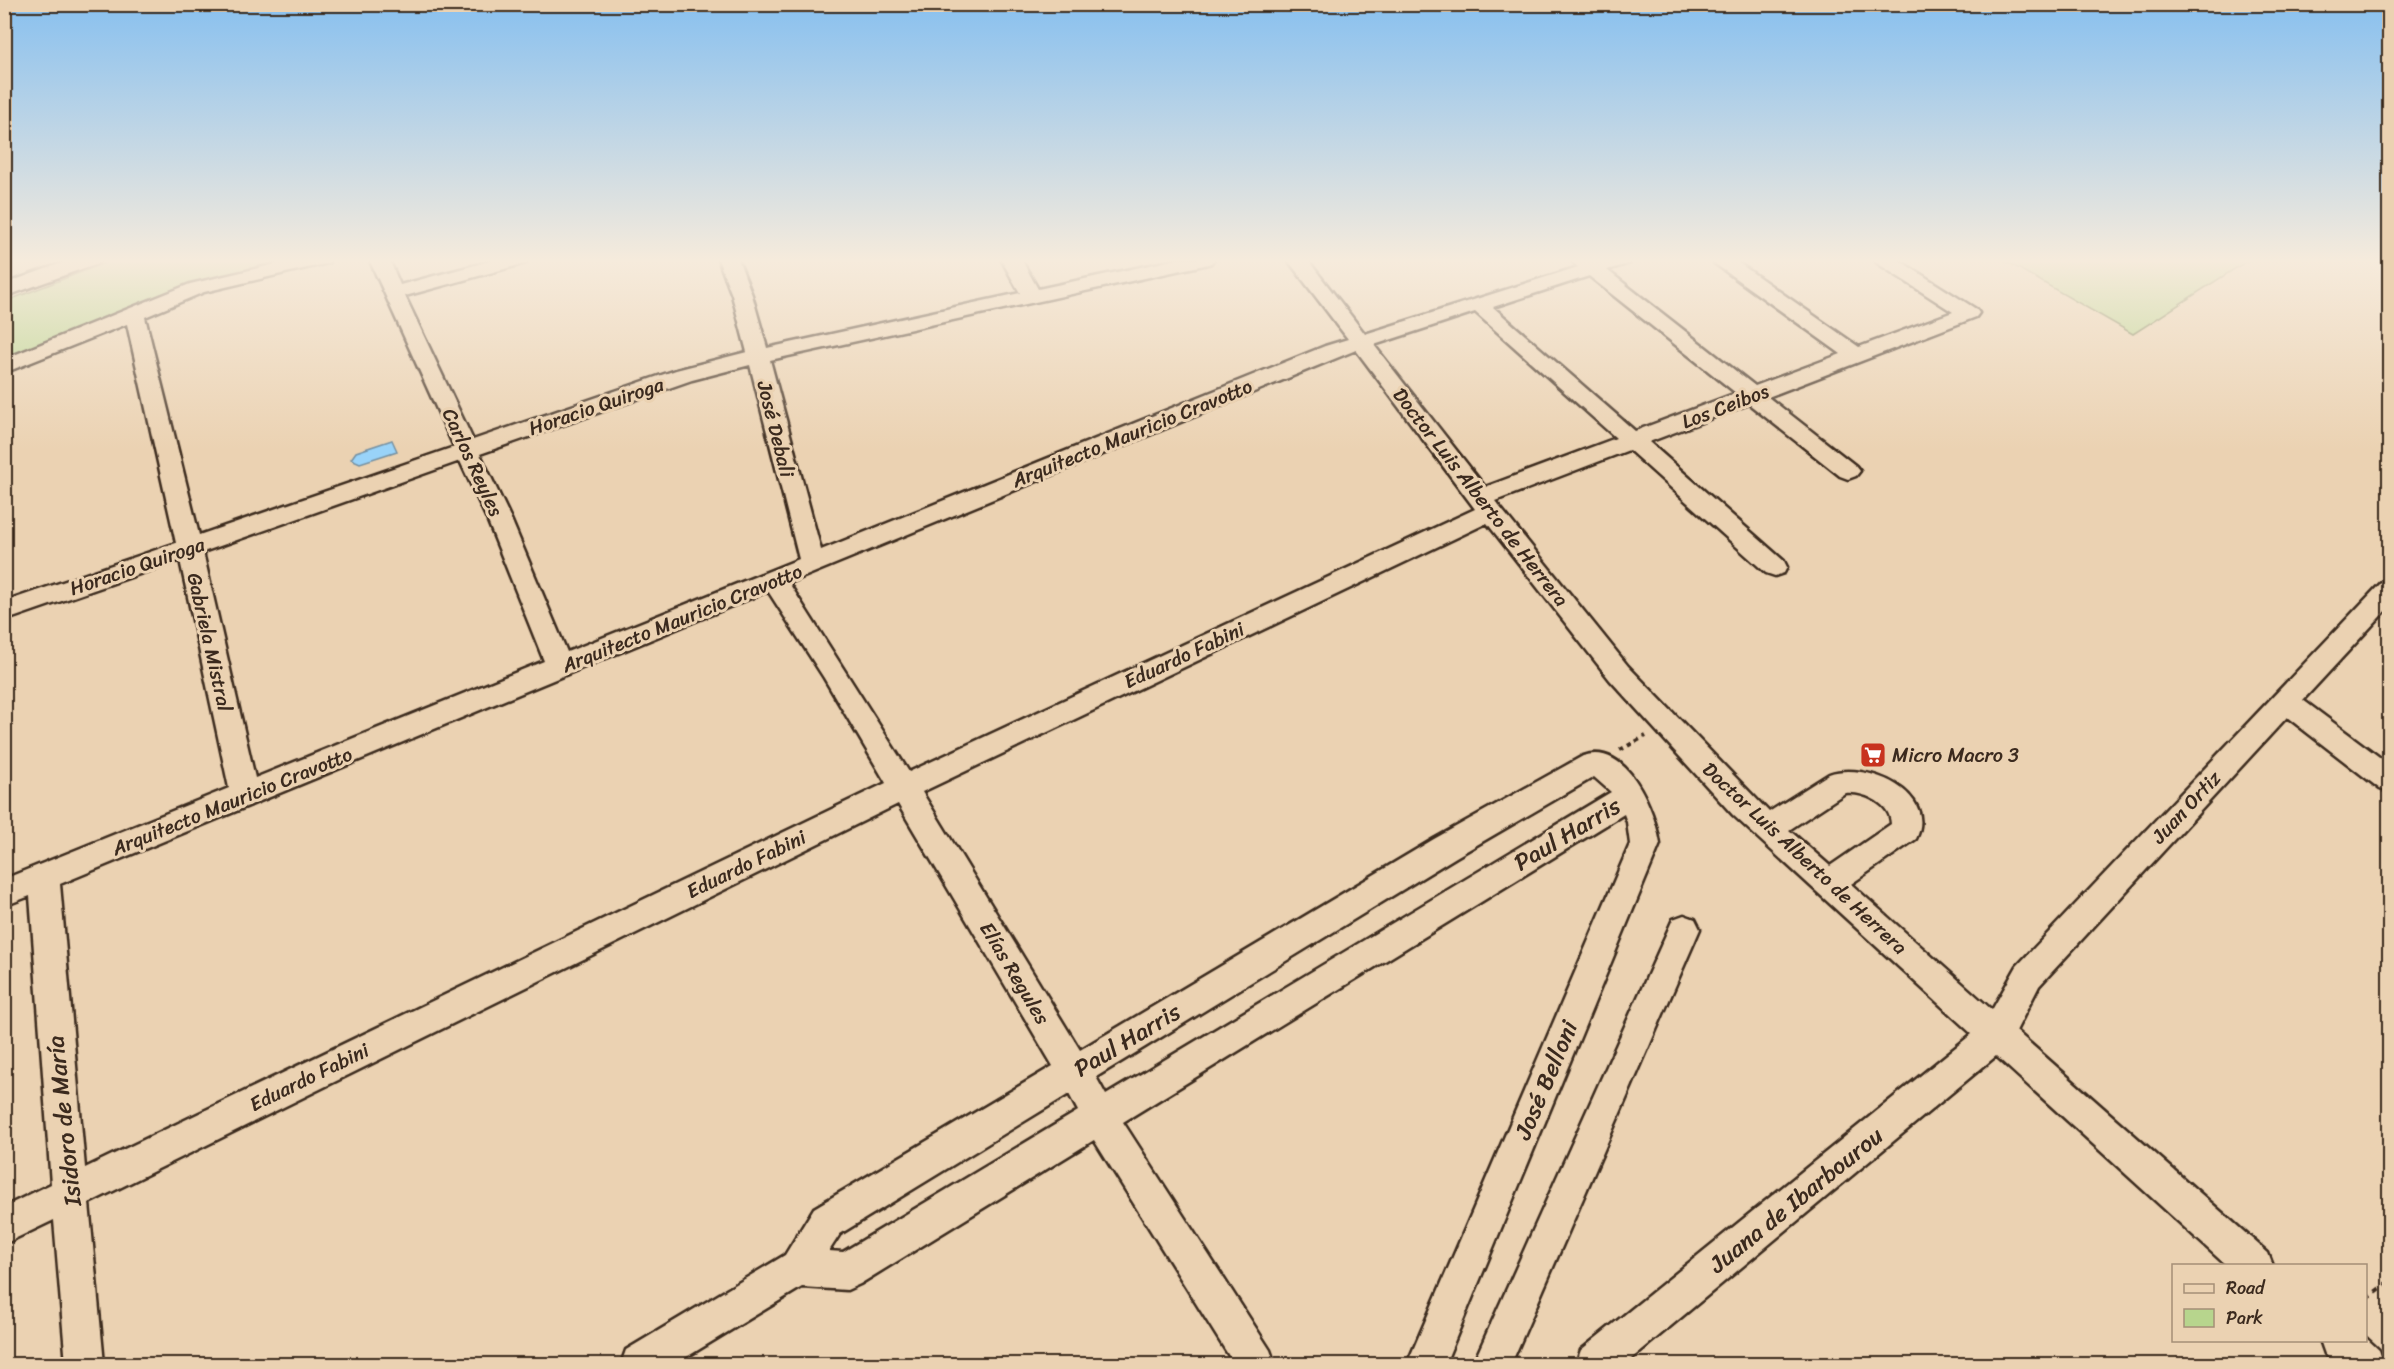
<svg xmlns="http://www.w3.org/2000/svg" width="2394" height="1369" viewBox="0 0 2394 1369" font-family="Sriracha,sans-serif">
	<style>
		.green { fill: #b7d58d; stroke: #798056; stroke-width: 1.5 }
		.water { fill: #99d3f9; stroke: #738fa1; stroke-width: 1.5 }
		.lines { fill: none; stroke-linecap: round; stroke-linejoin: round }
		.minor-casing { stroke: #3b2a1e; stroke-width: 5 }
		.path-far1 { stroke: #3b2a1e; stroke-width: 4; stroke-dasharray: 4.5 4.5; stroke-linecap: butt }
		.path { stroke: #3b2a1e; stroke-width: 4.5; stroke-dasharray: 6 6; stroke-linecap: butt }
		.minor { fill: #ebd2b2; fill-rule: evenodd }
		.labels { text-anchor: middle; stroke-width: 6; stroke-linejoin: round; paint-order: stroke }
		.street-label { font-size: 20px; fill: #3b2a1e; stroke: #ebd2b2 }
		.poi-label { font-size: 20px; fill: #3b2a1e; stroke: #ebd2b2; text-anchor: start }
		.near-street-label { font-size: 24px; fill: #3b2a1e; stroke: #ebd2b2 }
	</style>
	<rect width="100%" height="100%" fill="#ebd2b2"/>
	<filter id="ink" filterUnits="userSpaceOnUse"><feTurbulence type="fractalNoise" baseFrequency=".0167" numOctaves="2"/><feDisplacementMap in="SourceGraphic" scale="12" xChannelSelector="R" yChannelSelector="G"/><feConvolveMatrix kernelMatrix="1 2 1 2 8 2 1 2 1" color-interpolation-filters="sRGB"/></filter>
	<g filter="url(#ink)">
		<g class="green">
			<polygon points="115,259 295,259 194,284 5,360 4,302"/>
			<polygon points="2002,259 2250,259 2133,334"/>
		</g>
		<polygon class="water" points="392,440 397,451 360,463 351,459 356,452"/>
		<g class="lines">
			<defs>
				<g id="minor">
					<polygon points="73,259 101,259 98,263 4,297 4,284"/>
					<path d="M297,259H331L328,263L204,292L145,317L199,535L454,447L369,259H389L400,285L498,259H529L526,263L405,296L473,440L676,370L747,352L732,295L718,259H738L752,295L767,348L1020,293L1001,259H1021L1038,289L1178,259H1214L1211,263L1204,265L770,360L821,550L1325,346L1348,339L1287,259H1307L1365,334L1578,267L1570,259H1592L1595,261L1604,259H1633L1630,263L1607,270L1755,386L1841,354L1714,263L1711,259H1733L1859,347L1953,312L1877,263L1874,259H1897L1976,309L1979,313L1976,317L1768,397L1856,466L1860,471L1856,476L1848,479L1840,476L1749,404L1649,442L1784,561L1787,567L1784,573L1775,576L1766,573L1629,450L1495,501L1628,666L1769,812L1829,774C1867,761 1939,793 1916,839L1851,884L1992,1010L2017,966L2381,583L2390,580V606L2303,700L2390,765V793L2380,789L2287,717L2039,986L2016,1031L2268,1253L2273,1266H2227L1996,1056L1625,1364H1576L1581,1350L1972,1034L1733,815L1610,680L1487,523L922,792L1080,1050L1434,839L1583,756C1628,741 1655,811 1660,844L1445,1364H1407L1630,844L1627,822L1624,814L1123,1122L1270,1350L1275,1364H1234L1094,1140L860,1284L847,1290L802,1287L675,1364H621L626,1350L785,1255L814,1208L1053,1066L898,804L89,1203L104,1364H66L54,1220L4,1244V1207L51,1184L30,896L4,906V879L229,788L180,560L4,621V602L176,543L127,324L4,373V359L190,284ZM1589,276L1736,393L1635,431L1493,307ZM1475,312L1616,438L1485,487L1374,345ZM1356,350L1475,509L909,772L789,583ZM750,365L799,559L567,652L511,519L480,454L692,380ZM460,461L487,519L544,661L255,778L203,552ZM768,591L824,678L886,783L85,1168L60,884ZM1594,777L1611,792L1106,1095L1096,1077L1456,857ZM1845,793C1863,791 1891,803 1891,824L1830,866L1789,830ZM1069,1094L1078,1111L843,1252L829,1251L840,1234Z"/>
					<polygon points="1684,915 1695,919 1700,929 1511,1364 1473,1364 1673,919"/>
					<polygon points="2366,1338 2379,1350 2384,1364 2337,1364 2325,1354 2320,1340 2366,1340"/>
				</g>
			</defs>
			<use href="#minor" class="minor-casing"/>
			<polyline class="path-far1" points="1620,750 1646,736"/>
			<polyline class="path" points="2366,1299 2390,1281"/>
			<use href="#minor" class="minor"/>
		</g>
	</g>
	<linearGradient id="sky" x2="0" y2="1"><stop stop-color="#88c0ef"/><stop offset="0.58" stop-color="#f6ebdc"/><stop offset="1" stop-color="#f6ebdc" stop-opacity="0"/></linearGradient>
	<rect width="2394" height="450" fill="url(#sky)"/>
	<defs>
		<symbol id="supermarket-square" viewBox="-11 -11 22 22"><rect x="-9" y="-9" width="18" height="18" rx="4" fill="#c8321e" stroke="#ebd2b2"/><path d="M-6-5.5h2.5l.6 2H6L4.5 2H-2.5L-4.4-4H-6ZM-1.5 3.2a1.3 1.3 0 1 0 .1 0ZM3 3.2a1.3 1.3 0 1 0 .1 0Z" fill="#fff"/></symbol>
	</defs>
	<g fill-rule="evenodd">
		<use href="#supermarket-square" x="1858" y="740" width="30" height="30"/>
	</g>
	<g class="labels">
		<g class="street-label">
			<text transform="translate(596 406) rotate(-19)" y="7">Horacio Quiroga</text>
			<text transform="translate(1725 406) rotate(-21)" y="7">Los Ceibos</text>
			<text transform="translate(776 429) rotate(76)" y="7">José Debali</text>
			<text transform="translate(1132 433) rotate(-22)" y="7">Arquitecto Mauricio Cravotto</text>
			<text transform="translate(473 462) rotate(65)" y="7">Carlos Reyles</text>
			<text transform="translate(1481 497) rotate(52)" y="7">Doctor Luis Alberto de Herrera</text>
			<text transform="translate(137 566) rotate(-19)" y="7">Horacio Quiroga</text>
			<text transform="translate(682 618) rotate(-22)" y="7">Arquitecto Mauricio Cravotto</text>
			<text transform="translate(210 642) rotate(77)" y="7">Gabriela Mistral</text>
			<text transform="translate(1184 655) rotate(-25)" y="7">Eduardo Fabini</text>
			<text transform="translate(232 801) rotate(-22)" y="7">Arquitecto Mauricio Cravotto</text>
			<text transform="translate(2186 807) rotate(-47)" y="7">Juan Ortiz</text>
			<text transform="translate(1805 858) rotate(43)" y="7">Doctor Luis Alberto de Herrera</text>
			<text transform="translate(746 864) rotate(-26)" y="7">Eduardo Fabini</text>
			<text transform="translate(1015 973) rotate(59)" y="7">Elías Regules</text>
			<text transform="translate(309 1077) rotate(-26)" y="7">Eduardo Fabini</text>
		</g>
		<g class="poi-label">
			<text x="1892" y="762">Micro Macro 3</text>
		</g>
		<g class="near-street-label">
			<text transform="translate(1567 834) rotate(-31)" y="8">Paul Harris</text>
			<text transform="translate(1127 1040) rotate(-31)" y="8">Paul Harris</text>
			<text transform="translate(1546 1080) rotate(-67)" y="8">José Belloni</text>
			<text transform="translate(64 1121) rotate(-96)" y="8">Isidoro de María</text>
			<text transform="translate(1796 1200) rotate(-39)" y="8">Juana de Ibarbourou</text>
		</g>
	</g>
	<rect width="2394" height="1369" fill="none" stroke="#ebd2b2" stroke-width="24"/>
	<rect x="12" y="12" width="2370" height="1345" fill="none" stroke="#3b2a1e" stroke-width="2" filter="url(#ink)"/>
	<rect x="2172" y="1264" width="195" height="78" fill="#ebd2b2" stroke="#a58f77" stroke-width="1.5"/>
	<rect x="2184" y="1284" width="30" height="9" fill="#ebd2b2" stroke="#a58f77" stroke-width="1.5"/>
	<text x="2226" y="1294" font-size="18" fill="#3b2a1e">Road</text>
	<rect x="2184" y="1309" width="30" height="18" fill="#b7d58d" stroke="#a58f77" stroke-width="1.5"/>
	<text x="2226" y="1324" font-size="18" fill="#3b2a1e">Park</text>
</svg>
